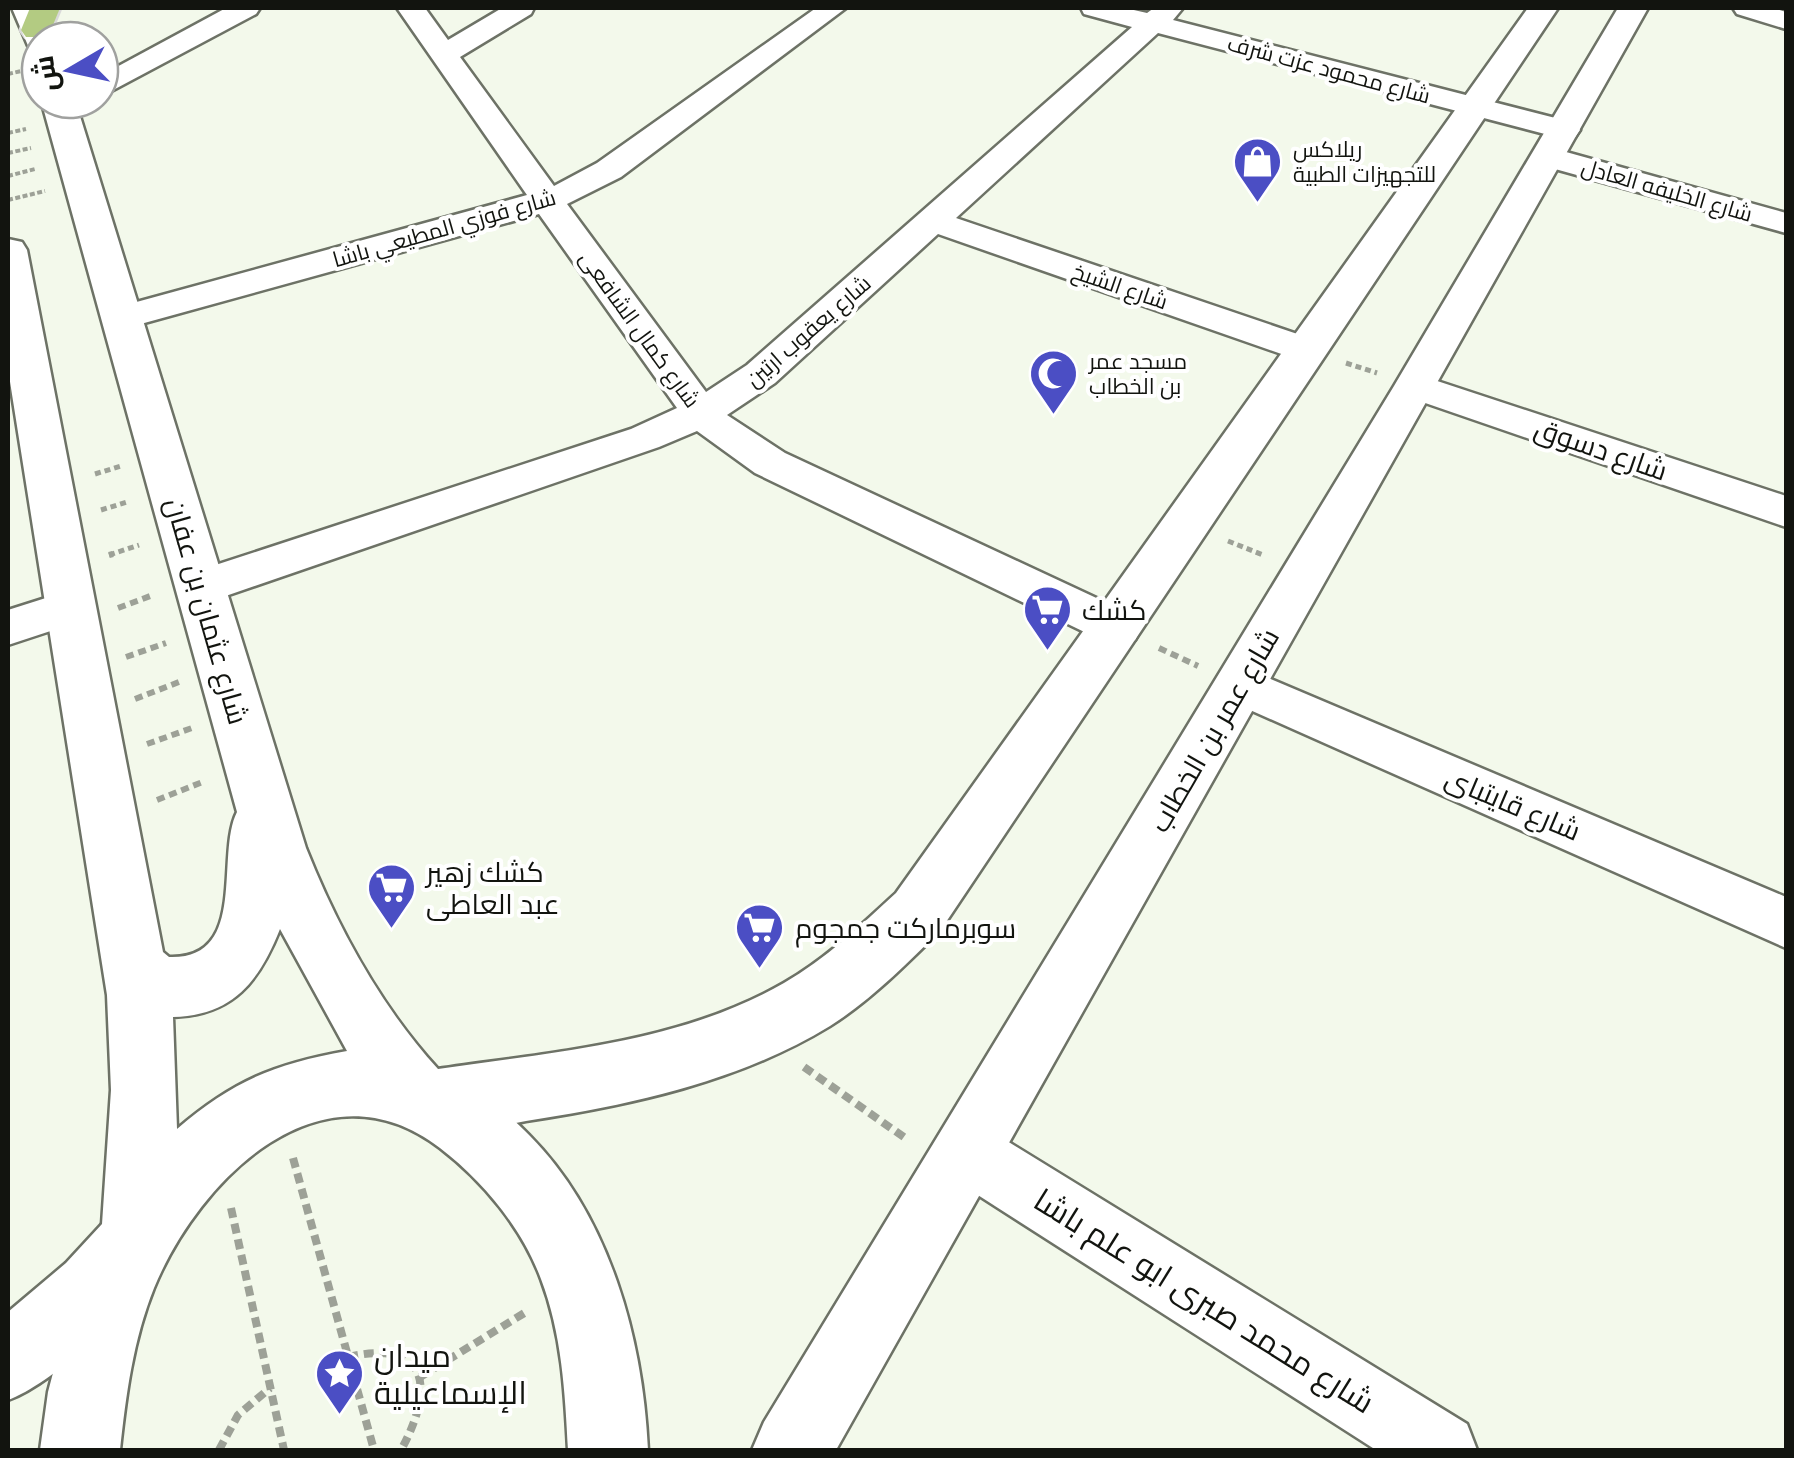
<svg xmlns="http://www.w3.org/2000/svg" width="1794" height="1458" viewBox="0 0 1794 1458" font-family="'Playfair Display',Cairo,serif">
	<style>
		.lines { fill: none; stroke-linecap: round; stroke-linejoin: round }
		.minor-casing { stroke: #6d7266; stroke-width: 5 }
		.tertiary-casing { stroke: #6d7266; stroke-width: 5 }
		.secondary-casing { stroke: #6d7266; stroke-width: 5 }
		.primary-casing { stroke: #d9d9d9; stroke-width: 5 }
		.path-far3 { stroke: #9da197; stroke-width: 4; stroke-dasharray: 5 2.5; stroke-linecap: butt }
		.path-far2 { stroke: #9da197; stroke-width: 5; stroke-dasharray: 6 4; stroke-linecap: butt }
		.path-far1 { stroke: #9da197; stroke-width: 6; stroke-dasharray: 8 5; stroke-linecap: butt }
		.path { stroke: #9da197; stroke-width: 8; stroke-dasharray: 10 6; stroke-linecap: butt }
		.minor { fill: #fff; fill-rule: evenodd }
		.tertiary { fill: #fff; fill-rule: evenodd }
		.secondary { fill: #fff; fill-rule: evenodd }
		.primary { fill: #b3cb82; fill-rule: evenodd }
		.labels { text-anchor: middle; stroke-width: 8; stroke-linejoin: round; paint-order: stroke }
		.far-street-label { font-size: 22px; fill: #12140f; stroke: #fff }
		.far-poi-label { font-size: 22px; fill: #12140f; stroke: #fff; text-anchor: start }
		.street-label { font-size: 28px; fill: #12140f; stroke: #fff }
		.poi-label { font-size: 28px; fill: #12140f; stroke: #fff; text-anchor: start }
		.near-street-label { font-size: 32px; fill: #12140f; stroke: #fff }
		.near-poi-label { font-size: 32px; fill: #12140f; stroke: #fff; text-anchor: start }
	</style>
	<rect width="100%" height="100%" fill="#f3f9eb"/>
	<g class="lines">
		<defs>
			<g id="minor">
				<polygon points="226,8 260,8 256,14 100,97 100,76"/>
				<polygon points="397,8 425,8 448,40 502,8 534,8 531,14 460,57 554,186 597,163 816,8 846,8 621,177 567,204 706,392 747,365 1132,27 1084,14 1081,8 1125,8 1147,13 1154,8 1183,8 1173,20 1575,123 1580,130 1575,137 1564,139 1158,33 956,218 1321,342 1326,350 1321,358 1307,362 1293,358 938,234 775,383 727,415 785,453 1135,616 1141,628 1135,640 1118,646 1101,640 755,473 697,431 659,447 217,599 201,604 185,599 178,587 185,575 631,429 677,408 539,214 137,325 124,328 111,325 105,317 111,309 527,195"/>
				<polygon points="1733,8 1773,8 1786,12 1786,29 1737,14"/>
				<polygon points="1548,147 1786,213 1786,233 1537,164 1532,157 1537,150"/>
				<polygon points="1416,374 1786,496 1786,527 1402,395 1396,386 1402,377"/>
				<polygon points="71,590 87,595 94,607 87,619 8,645 8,610"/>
				<polygon points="1240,666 1786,897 1786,948 1223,698 1216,685 1223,672"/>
				<polygon points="967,1120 989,1130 1467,1424 1477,1450 1376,1450 945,1174 935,1152 945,1130"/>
			</g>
			<g id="tertiary">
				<path d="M1528,8H1558L940,931C905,965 871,1000 830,1026C738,1082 631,1105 526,1121C487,1128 445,1142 407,1127L397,1103L407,1079L431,1070C550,1052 678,1044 784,983C826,959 861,925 896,893Z"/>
				<polygon points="1618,8 1648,8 836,1450 752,1450 764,1422 1394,386"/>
				<path d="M128,1214L154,1224L164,1250C144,1299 57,1382 8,1400V1312L66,1263L102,1224Z"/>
			</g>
			<g id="secondary">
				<polygon points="12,8 42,8 55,40 40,40 40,50 29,48"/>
				<path d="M41,100H75L306,848C337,926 381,1007 438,1069C446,1078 461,1082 471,1088C492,1101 513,1118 530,1136C610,1217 643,1340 648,1450H568C565,1392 562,1334 541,1279C522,1228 483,1181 440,1148C322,1057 199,1179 154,1288C133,1340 126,1395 120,1450H40L48,1392L64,1331L101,1239L111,1090L107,995L8,369V239L22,242L27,250L163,952L169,957C249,960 215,855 237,812ZM280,929L347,1051C274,1064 233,1081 177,1129L173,1017C234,1015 259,981 280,929Z"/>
			</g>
			<polygon id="primary" points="30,8 60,8 48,37 26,37 21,30"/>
		</defs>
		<use href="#minor" class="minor-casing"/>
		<use href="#tertiary" class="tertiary-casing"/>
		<use href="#secondary" class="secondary-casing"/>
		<use href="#primary" class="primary-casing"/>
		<g class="path-far3">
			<polyline points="8,74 26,70"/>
			<polyline points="8,133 26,129"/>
			<polyline points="8,153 31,148"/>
			<polyline points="8,176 35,169"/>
			<polyline points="8,200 45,191"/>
		</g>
		<g class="path-far2">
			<polyline points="1346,363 1377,373"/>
			<polyline points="95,474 121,466"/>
			<polyline points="101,510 127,502"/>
			<polyline points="1228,541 1263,555"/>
			<polyline points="109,555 139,545"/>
		</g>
		<g class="path-far1">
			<polyline points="109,555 113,554"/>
			<polyline points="118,608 153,595"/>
			<polyline points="1159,648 1198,666"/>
			<polyline points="126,657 166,643"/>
			<polyline points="135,699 179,682"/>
			<polyline points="147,744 192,728"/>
			<polyline points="157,800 205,781"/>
		</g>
		<g class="path">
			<polyline points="804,1067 908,1140"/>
			<polyline points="293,1158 374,1450"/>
			<polyline points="231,1208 284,1450"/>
			<path d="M348,1357C431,1338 434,1390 401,1450"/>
			<polyline points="420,1377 526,1312"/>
			<polyline points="219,1450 238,1415 270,1388"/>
		</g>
		<use href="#minor" class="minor"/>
		<use href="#tertiary" class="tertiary"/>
		<use href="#secondary" class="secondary"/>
		<use href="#primary" class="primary"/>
	</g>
	<defs>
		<symbol id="shop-pin" viewBox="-11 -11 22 30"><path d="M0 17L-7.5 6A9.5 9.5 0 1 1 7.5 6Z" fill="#4b4ec4" stroke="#fff"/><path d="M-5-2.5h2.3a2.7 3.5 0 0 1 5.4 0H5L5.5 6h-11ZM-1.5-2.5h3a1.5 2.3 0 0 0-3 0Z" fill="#fff"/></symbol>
		<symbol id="mosque-pin" viewBox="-11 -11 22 30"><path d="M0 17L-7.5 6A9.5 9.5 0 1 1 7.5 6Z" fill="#4b4ec4" stroke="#fff"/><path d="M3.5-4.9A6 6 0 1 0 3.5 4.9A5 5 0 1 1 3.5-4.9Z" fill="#fff"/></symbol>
		<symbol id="supermarket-pin" viewBox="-11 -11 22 30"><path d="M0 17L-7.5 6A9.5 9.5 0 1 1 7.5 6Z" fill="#4b4ec4" stroke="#fff"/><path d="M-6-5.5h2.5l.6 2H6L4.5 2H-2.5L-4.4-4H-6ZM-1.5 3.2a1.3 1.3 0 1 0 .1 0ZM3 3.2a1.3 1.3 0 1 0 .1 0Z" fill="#fff"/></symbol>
		<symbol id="sight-pin" viewBox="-11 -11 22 30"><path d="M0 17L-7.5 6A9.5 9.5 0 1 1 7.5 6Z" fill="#4b4ec4" stroke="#fff"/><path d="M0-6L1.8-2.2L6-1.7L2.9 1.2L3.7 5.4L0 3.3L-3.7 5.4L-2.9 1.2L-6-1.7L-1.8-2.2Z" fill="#fff"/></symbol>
	</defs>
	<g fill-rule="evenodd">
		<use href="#shop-pin" x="1230" y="134" width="55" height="75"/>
		<use href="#mosque-pin" x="1026" y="346" width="55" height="75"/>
		<use href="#supermarket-pin" x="1020" y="582" width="55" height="75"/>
		<use href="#supermarket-pin" x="364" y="860" width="55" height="75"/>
		<use href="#supermarket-pin" x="732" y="900" width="55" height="75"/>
		<use href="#sight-pin" x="312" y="1346" width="55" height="75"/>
	</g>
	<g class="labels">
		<g class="far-street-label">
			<text transform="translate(1329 69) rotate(15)" y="8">شارع محمود عزت شرف</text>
			<text transform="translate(1667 190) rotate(16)" y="8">شارع الخليفه العادل</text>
			<text transform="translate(444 228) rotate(-16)" y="8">شارع فوزي المطيعي باشا</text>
			<text transform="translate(1120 286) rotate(19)" y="8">شارع الشيخ</text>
			<text transform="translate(640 329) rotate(54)" y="8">شارع كمال الشافعى</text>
			<text transform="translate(808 331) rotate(-41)" y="8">شارع يعقوب ارتين</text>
		</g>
		<g class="far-poi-label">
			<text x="1293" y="157">ريلاكس<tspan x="1293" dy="25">للتجهيزات الطبية</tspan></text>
			<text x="1089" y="369">مسجد عمر<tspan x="1089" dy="25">بن الخطاب</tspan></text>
		</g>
		<g class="street-label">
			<text transform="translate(1601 449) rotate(19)" y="10">شارع دسوق</text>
			<text transform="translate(207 611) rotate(74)" y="10">شارع عثمان بن عفان</text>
			<text transform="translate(1214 730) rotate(-60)" y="10">شارع عمر بن الخطاب</text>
			<text transform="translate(1513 804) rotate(23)" y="10">شارع قايتباى</text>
		</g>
		<g class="poi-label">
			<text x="1082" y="620">كشك</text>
			<text x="426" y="882">كشك زهير<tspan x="426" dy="32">عبد العاطى</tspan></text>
			<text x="795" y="938">سوبرماركت جمجوم</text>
		</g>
		<g class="near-street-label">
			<text transform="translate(1204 1301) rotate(32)" y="11">شارع محمد صبرى ابو علم باشا</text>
		</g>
		<g class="near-poi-label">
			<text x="374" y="1367">ميدان<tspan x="374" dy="37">الإسماعيلية</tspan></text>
		</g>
	</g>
	<rect width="1794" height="1458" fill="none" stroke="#12140f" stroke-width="20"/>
	<g transform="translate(70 70) rotate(261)"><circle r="48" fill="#ffffff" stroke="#a0a19f" stroke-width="2.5"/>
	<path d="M0-8L18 38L0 25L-18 38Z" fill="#4b4ec4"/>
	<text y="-15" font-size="28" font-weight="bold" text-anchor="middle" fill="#12140f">ش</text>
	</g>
</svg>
